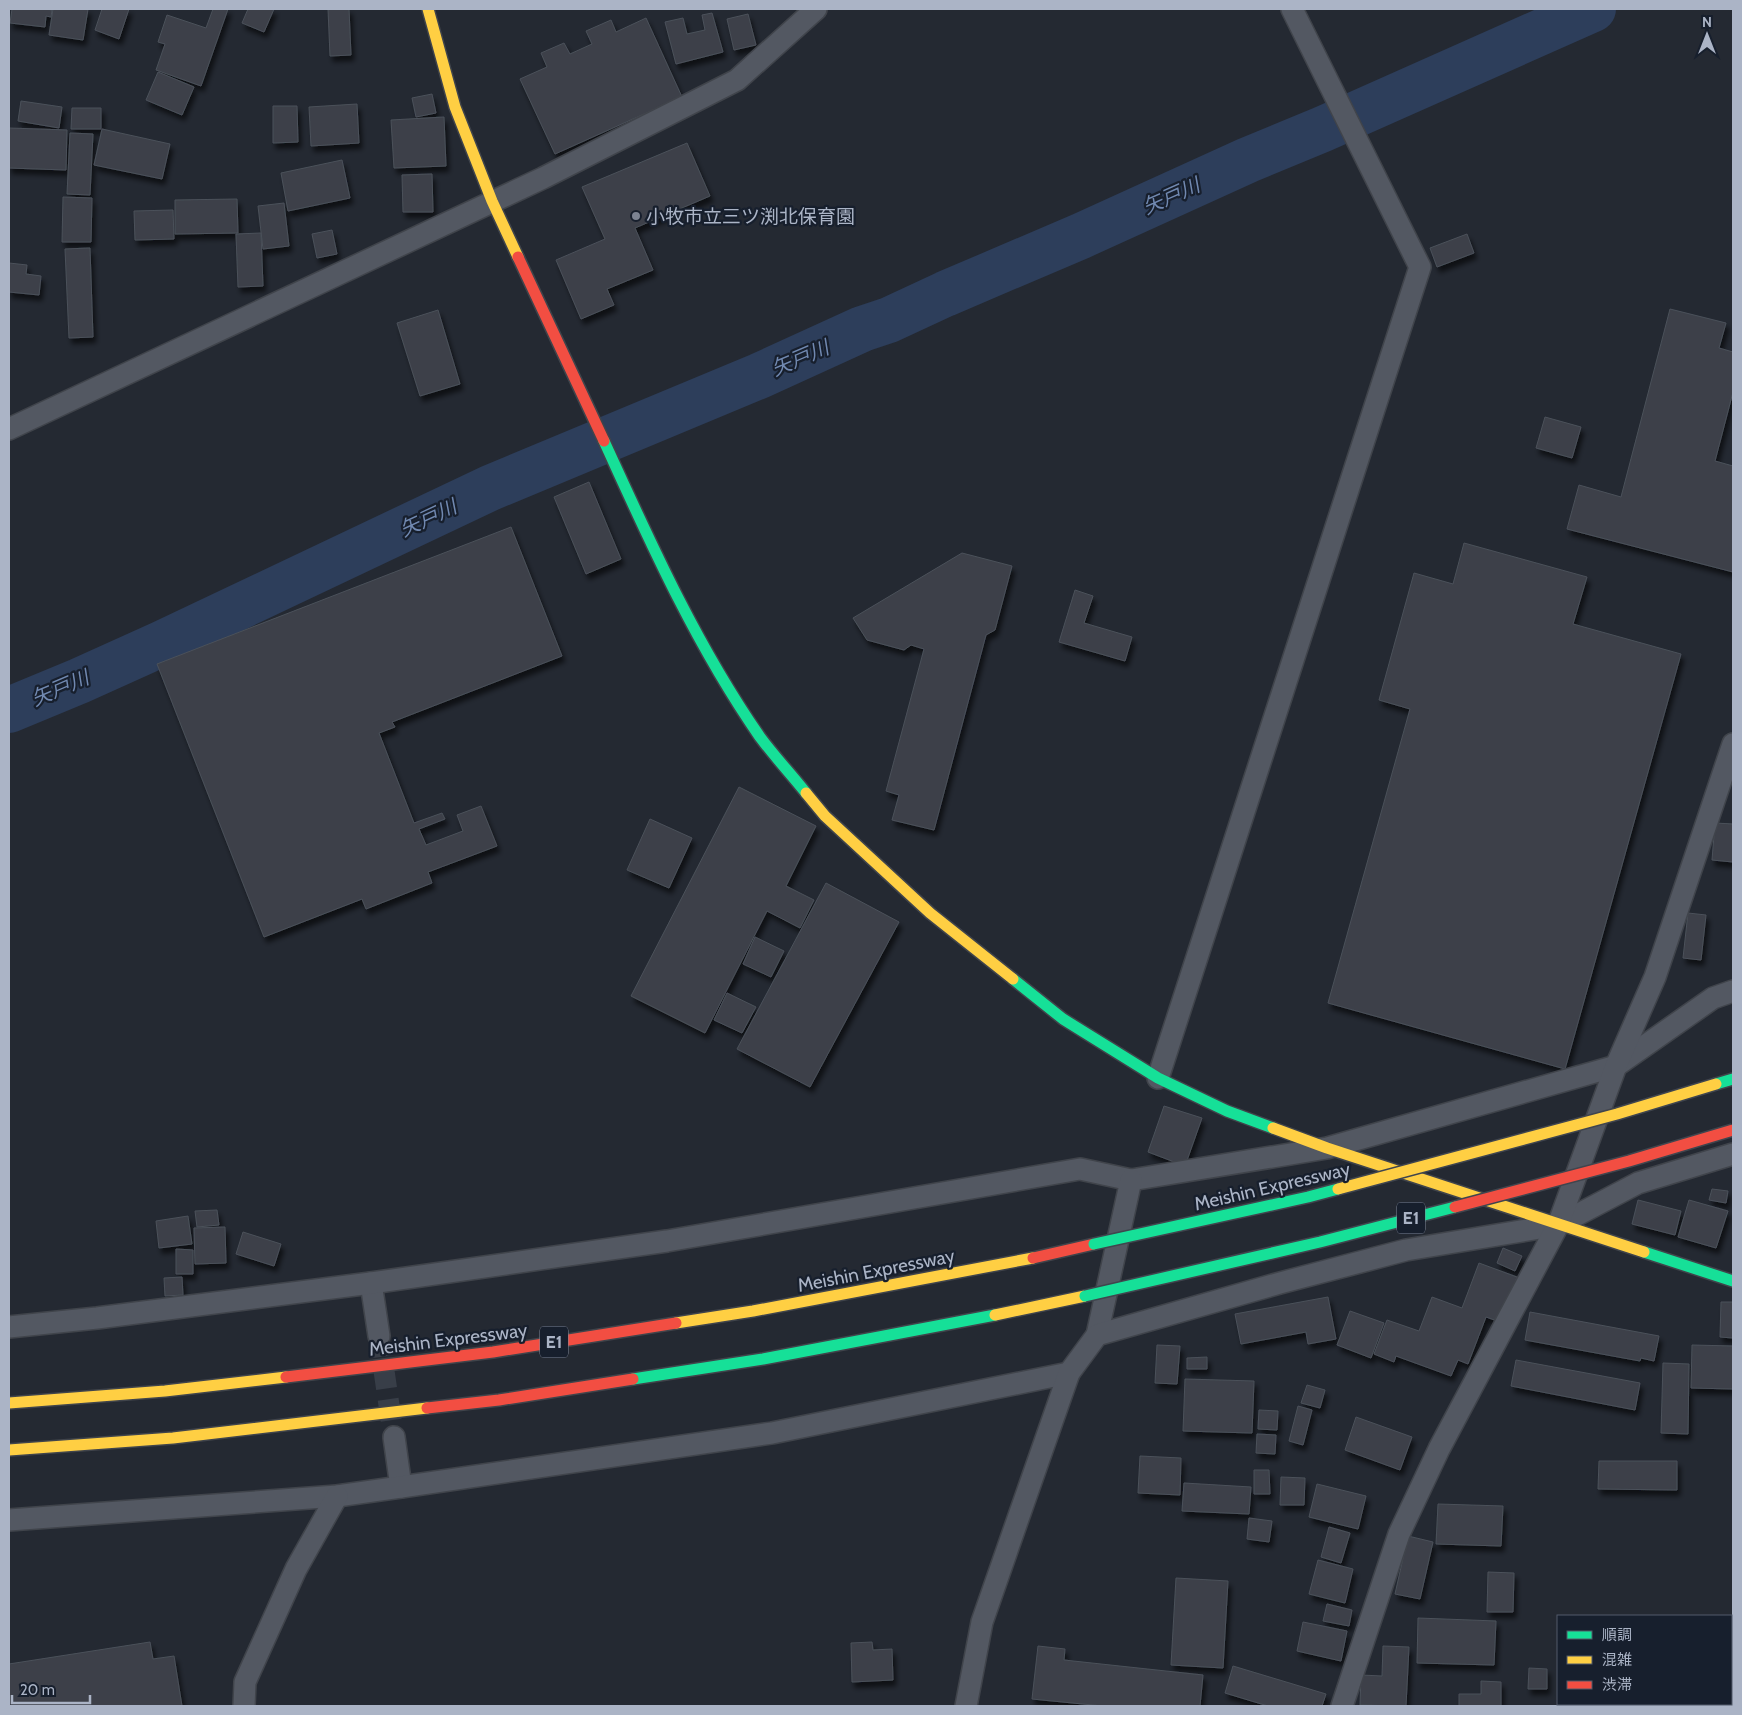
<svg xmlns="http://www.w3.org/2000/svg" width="1742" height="1715" viewBox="0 0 1742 1715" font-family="Cabin,'Noto Sans JP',sans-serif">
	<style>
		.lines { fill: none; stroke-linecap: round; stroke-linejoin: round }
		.river { stroke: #2d3e5b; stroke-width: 46 }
		.building { fill: #3c4049; stroke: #4b515a; filter: url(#shadow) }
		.street-tunnel { stroke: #383e48; stroke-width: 21; stroke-dasharray: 21 11; stroke-linecap: butt }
		.street-casing { stroke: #40444b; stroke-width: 24 }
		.fast-casing { stroke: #40444b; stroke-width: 14 }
		.slow-casing { stroke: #40444b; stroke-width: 14 }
		.jam-casing { stroke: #40444b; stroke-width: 14 }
		.street { stroke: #535862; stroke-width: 21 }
		.fast { stroke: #16e098; stroke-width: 11 }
		.slow { stroke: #ffcf43; stroke-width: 11 }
		.jam { stroke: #f24e42; stroke-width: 11 }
		.fast-bridge-casing { stroke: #40454e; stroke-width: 14; stroke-linecap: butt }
		.slow-bridge-casing { stroke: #40454e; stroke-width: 14; stroke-linecap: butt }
		.jam-bridge-casing { stroke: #40454e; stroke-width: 14; stroke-linecap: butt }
		.fast-bridge { stroke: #16e098; stroke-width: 11 }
		.slow-bridge { stroke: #ffcf43; stroke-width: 11 }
		.jam-bridge { stroke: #f24e42; stroke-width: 11 }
		.poi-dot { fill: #7c8392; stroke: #171f2d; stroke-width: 2 }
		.labels { text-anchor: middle; stroke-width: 4.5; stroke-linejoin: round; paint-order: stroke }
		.shield { fill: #171f2d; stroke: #7f8798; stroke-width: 1 }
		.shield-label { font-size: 18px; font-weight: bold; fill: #abb4c6 }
		.poi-label { font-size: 19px; fill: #abb4c6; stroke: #171f2d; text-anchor: start }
		.street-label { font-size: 19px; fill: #abb4c6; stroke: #171f2d }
		.water-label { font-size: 20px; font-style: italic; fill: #7189b1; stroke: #171f2d }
	</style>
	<defs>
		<filter id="shadow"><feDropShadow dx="3" dy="5.5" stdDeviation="2.5" flood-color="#0009"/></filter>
	</defs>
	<rect width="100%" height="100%" fill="#242932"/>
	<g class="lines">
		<polyline class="river" points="9,710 79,681 161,644 490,488 759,376 862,329 889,320 945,294 1081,236 1248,160 1323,129 1593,9"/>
	</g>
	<g class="building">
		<polygon points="12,9 44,9 52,10 51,17 46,16 45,27 10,23"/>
		<polygon points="53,9 88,9 83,40 49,35"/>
		<polygon points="102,9 129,9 119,39 95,30"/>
		<polygon points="213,9 228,9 201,86 156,70 165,44 158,42 167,15 206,28"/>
		<polygon points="248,9 274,9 264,32 242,23"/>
		<polygon points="328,9 349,9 351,55 330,56"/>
		<polygon points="712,13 723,52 676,64 665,22 683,18 687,34 705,30 702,15"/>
		<polygon points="748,14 756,45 734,50 727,19"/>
		<polygon points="646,18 682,97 555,154 520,79 547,67 541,53 564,43 570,54 592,44 586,31 611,20 616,32"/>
		<polygon points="158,72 194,87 182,115 146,100"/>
		<polygon points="432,94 436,113 416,117 412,98"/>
		<polygon points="21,101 62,107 59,128 18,121"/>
		<polygon points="357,104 359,143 311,146 309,107"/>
		<polygon points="273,106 297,106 298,142 273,143"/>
		<polygon points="72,108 101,108 101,129 71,129"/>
		<polygon points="444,117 446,166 394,168 391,120"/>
		<polygon points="9,128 67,130 66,170 9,168"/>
		<polygon points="102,129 170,144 162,179 94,165"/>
		<polygon points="70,133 93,134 90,195 67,194"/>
		<polygon points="687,143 710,196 635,228 653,270 607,289 614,305 581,319 556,260 605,239 582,187"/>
		<polygon points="342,160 350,198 288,211 281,173"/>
		<polygon points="432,174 433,212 403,212 402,175"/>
		<polygon points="63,197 92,198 91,242 62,242"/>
		<polygon points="237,199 238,233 175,234 175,200"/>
		<polygon points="284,203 289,246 263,249 258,206"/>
		<polygon points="173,210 174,239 135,240 134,211"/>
		<polygon points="332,230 337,254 317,258 312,234"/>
		<polygon points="261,233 263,286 238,287 236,234"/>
		<polygon points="1467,234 1474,253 1437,267 1430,248"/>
		<polygon points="90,248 93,337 69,338 65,249"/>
		<polygon points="9,263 27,265 26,274 41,276 39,295 9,292"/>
		<polygon points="1670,309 1726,323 1719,348 1733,352 1733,392 1715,461 1733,466 1733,572 1567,529 1579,485 1621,497"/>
		<polygon points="438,310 460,384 420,396 397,323"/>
		<polygon points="1545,417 1581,427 1572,458 1536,448"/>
		<polygon points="589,482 621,559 586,574 554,497"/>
		<polygon points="511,527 562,656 392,722 395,727 379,733 414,823 442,813 445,819 419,829 426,845 463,831 457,815 481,806 497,846 428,872 432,883 366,909 362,899 264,937 157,664"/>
		<polygon points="1464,543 1587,577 1573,624 1681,654 1565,1069 1328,1003 1410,709 1379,700 1414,573 1453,584"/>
		<polygon points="962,553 1012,566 995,630 986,635 934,830 892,820 899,795 886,791 924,649 911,645 904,650 867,640 853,618"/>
		<polygon points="1075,590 1093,596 1084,623 1132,637 1125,661 1059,642"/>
		<polygon points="739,787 816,826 786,886 814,900 800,928 767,911 705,1033 631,996"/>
		<polygon points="650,819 692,838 669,888 627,870"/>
		<polygon points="1715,823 1733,824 1733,862 1712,860"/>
		<polygon points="826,883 899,922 810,1087 737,1049"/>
		<polygon points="1688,913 1706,915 1701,960 1683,958"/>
		<polygon points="755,937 784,951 771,977 743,964"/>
		<polygon points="727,993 756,1007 742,1033 714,1020"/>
		<polygon points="1164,1106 1202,1118 1185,1166 1148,1152"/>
		<polygon points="1712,1189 1728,1191 1726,1203 1709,1200"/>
		<polygon points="1638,1200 1681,1211 1675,1235 1632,1224"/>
		<polygon points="1689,1200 1728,1211 1716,1248 1678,1237"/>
		<polygon points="217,1210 219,1225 197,1227 195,1211"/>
		<polygon points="188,1216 192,1244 159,1248 156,1221"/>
		<polygon points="225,1227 226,1263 195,1264 194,1228"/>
		<polygon points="243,1232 281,1244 274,1266 236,1254"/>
		<polygon points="1503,1248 1522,1256 1515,1271 1497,1263"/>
		<polygon points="176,1249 193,1250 193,1274 176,1274"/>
		<polygon points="1479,1263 1517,1277 1500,1322 1486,1317 1468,1364 1458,1360 1451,1376 1396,1356 1394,1362 1374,1354 1387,1320 1419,1331 1432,1297 1462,1308"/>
		<polygon points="182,1277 183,1295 165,1296 164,1278"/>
		<polygon points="1328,1297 1336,1339 1308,1344 1306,1332 1241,1344 1235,1314"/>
		<polygon points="1721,1302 1733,1302 1733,1338 1720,1337"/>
		<polygon points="1350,1311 1384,1323 1371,1358 1337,1345"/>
		<polygon points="1530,1312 1659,1336 1654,1361 1641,1358 1640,1361 1525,1340"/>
		<polygon points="1157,1345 1180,1346 1177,1384 1155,1383"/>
		<polygon points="1692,1345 1733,1346 1733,1389 1691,1388"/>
		<polygon points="1207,1357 1207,1369 1187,1369 1187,1358"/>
		<polygon points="1516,1360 1640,1383 1635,1410 1511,1386"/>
		<polygon points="1663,1363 1689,1364 1688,1434 1661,1433"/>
		<polygon points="1185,1379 1254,1381 1252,1433 1183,1431"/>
		<polygon points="1307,1385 1325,1390 1320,1408 1301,1403"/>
		<polygon points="1298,1406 1312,1410 1303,1445 1289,1441"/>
		<polygon points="1259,1410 1278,1411 1277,1430 1258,1429"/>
		<polygon points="1356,1417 1412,1437 1400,1470 1345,1450"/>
		<polygon points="1257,1434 1276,1435 1275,1454 1256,1453"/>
		<polygon points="1140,1456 1181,1458 1180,1495 1138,1493"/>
		<polygon points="1599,1461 1677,1461 1677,1490 1598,1489"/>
		<polygon points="1254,1470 1269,1470 1270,1494 1254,1494"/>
		<polygon points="1281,1477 1305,1478 1304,1505 1280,1505"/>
		<polygon points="1184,1483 1251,1487 1249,1514 1182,1511"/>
		<polygon points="1317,1484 1366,1496 1358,1529 1309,1517"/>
		<polygon points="1438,1504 1503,1506 1501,1546 1436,1544"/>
		<polygon points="1249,1518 1272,1521 1269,1542 1247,1539"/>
		<polygon points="1329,1527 1350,1533 1341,1563 1321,1557"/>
		<polygon points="1408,1536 1433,1542 1420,1599 1395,1594"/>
		<polygon points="1318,1560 1353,1569 1345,1603 1309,1594"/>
		<polygon points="1488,1572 1514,1573 1513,1612 1487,1612"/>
		<polygon points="1176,1578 1228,1581 1223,1668 1171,1665"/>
		<polygon points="1327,1604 1352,1610 1349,1626 1323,1621"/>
		<polygon points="1418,1618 1496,1621 1494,1665 1417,1663"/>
		<polygon points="1303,1622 1347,1631 1341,1661 1297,1651"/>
		<polygon points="150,1642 153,1659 174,1656 182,1706 9,1706 9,1664"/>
		<polygon points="872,1642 873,1650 892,1649 893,1680 852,1682 851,1643"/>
		<polygon points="1038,1646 1065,1649 1064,1660 1203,1675 1200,1706 1103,1706 1032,1699"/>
		<polygon points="1383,1646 1409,1647 1406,1706 1360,1705 1361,1675 1382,1676"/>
		<polygon points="1233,1666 1326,1694 1322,1706 1268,1706 1225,1693"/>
		<polygon points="1529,1668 1547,1669 1547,1689 1528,1689"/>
		<polygon points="1481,1681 1501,1682 1501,1706 1459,1706 1459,1694 1481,1694"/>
	</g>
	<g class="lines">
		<polyline class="street-tunnel" points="379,1336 392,1426"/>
		<defs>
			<g id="street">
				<polyline points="9,429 543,178 737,80 816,9"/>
				<polyline points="1158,1078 1420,267 1292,9"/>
				<polyline points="371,1283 379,1336"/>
				<polyline points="9,1327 97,1318 371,1283 667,1241 1080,1169 1131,1180 1327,1148 1616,1066 1713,998 1733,991"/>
				<polyline points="1097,1335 1131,1180"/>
				<polyline points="394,1437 401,1487"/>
				<polyline points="9,1520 337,1496 401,1487 772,1433 1069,1373"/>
				<polyline points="244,1706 245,1682 296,1569 337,1496"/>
				<polyline points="966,1706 982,1622 1020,1513 1069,1373 1097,1335 1280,1283 1406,1250 1558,1225 1638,1183 1733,1154"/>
				<polyline points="1342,1706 1399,1534 1439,1449 1558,1225 1616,1066 1655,977 1733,744"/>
			</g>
			<g id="fast">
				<path d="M604,441C650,542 696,645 760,737C774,756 791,774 806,793"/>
				<polyline points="1013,979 1063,1019 1158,1078 1227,1111 1273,1128"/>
				<polyline points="1716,1084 1733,1079"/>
				<polyline points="1644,1252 1733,1281"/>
				<polyline points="633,1379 763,1359 995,1315"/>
			</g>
			<g id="slow">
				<polyline points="428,9 455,107 492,201 518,257"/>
				<polyline points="806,793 825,816 930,913 1013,979"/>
				<polyline points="1273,1128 1327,1148 1644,1252"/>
				<polyline points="995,1315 1085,1296"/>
				<polyline points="676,1323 753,1311 1033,1258"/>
				<polyline points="9,1403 165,1391 286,1377"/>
				<polyline points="9,1450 173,1438 427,1408"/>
			</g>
			<g id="jam">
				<polyline points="518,257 604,441"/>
				<polyline points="1033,1258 1094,1244"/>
				<polyline points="286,1377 493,1352 676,1323"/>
				<polyline points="427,1408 499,1400 633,1379"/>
			</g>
		</defs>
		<use href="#street" class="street-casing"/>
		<use href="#fast" class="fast-casing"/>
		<use href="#slow" class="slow-casing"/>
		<use href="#jam" class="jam-casing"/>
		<use href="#street" class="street"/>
		<use href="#fast" class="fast"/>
		<use href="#slow" class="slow"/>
		<use href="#jam" class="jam"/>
		<defs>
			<g id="fast-bridge">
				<polyline points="1094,1244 1308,1197 1338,1189"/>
				<polyline points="1085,1296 1320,1242 1455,1207"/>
			</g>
			<polyline id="slow-bridge" points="1338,1189 1617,1114 1716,1084"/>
			<polyline id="jam-bridge" points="1455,1207 1629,1161 1733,1130"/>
		</defs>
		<use href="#fast-bridge" class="fast-bridge-casing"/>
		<use href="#slow-bridge" class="slow-bridge-casing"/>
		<use href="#jam-bridge" class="jam-bridge-casing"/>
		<use href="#fast-bridge" class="fast-bridge"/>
		<use href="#slow-bridge" class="slow-bridge"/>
		<use href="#jam-bridge" class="jam-bridge"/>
	</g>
	<circle class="poi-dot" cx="636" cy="216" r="5"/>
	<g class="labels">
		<g class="shield">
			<rect x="1397" y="1202.5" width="28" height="31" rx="4"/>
			<rect x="540" y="1326.5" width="28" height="31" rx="4"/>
		</g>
		<g class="shield-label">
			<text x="1411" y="1224">E1</text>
			<text x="554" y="1348">E1</text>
		</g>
		<g class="poi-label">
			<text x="646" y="223">小牧市立三ツ渕北保育園</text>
		</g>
		<g class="street-label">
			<text transform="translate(1272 1186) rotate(-13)" y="7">Meishin Expressway</text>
			<text transform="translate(876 1270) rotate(-11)" y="7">Meishin Expressway</text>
			<text transform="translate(448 1339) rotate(-7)" y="7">Meishin Expressway</text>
		</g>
		<g class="water-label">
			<text transform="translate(1171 196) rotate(-24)" y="7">矢戸川</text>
			<text transform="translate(800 358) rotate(-23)" y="7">矢戸川</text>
			<text transform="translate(428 518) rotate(-25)" y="7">矢戸川</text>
			<text transform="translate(60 688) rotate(-23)" y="7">矢戸川</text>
		</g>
	</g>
	<rect width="1742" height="1715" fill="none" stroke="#abb4c6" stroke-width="20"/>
	<rect x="1557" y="1615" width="175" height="90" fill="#171f2d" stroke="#525b6a"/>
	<rect x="1567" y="1631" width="25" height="8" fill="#16e098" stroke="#525b6a"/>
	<text x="1602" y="1640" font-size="15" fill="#abb4c6">順調</text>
	<rect x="1567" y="1656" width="25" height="8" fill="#ffcf43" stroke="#525b6a"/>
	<text x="1602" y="1665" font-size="15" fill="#abb4c6">混雑</text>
	<rect x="1567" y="1681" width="25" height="8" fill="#f24e42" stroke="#525b6a"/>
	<text x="1602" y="1690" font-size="15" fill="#abb4c6">渋滞</text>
	<g transform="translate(1707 35)" stroke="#171f2d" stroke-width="4" paint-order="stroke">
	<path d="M0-4L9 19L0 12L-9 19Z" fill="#abb4c6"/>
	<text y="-8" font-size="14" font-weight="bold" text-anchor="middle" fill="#abb4c6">N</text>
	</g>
	<path d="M12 1695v8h78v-8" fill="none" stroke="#abb4c6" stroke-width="2.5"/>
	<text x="20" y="1695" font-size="15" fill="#abb4c6" stroke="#171f2d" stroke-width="4" paint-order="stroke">20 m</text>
</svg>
